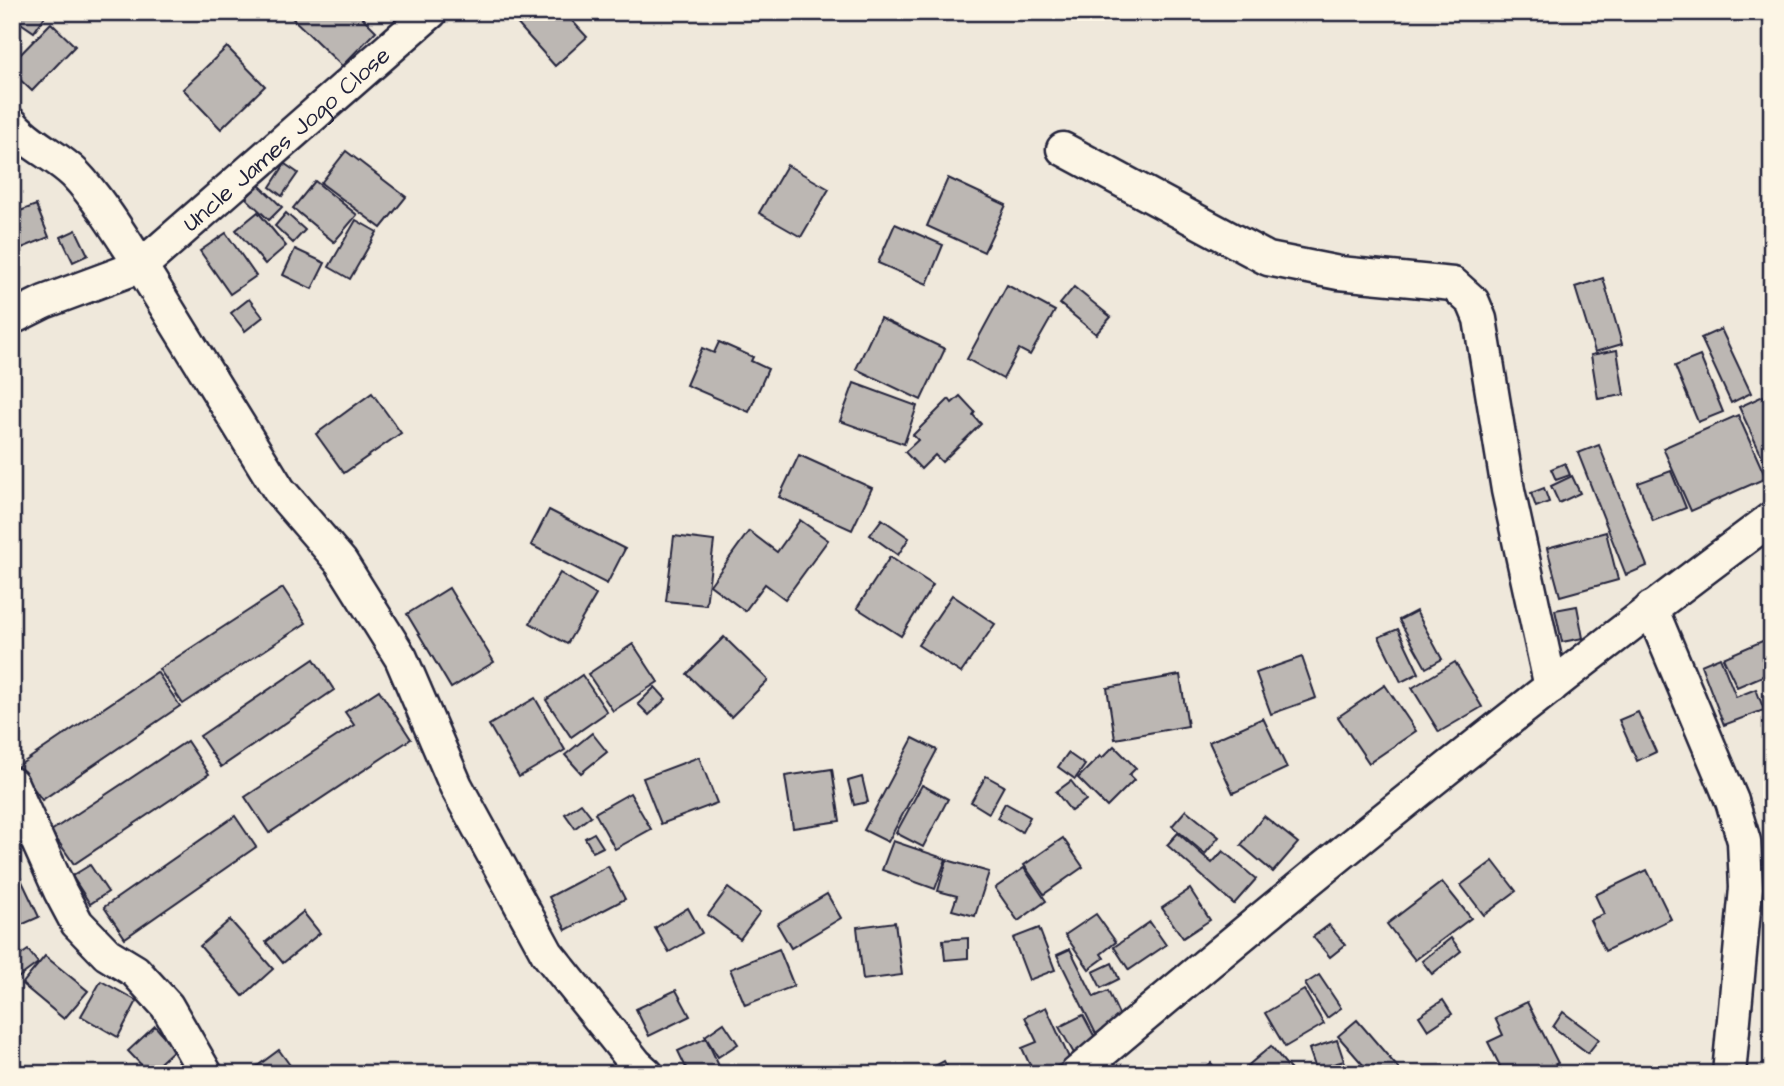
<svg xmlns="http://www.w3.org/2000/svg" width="1784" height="1086" viewBox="0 0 1784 1086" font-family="'Architects Daughter',sans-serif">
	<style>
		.building { fill: #bcb7b3; stroke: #22223b; stroke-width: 2 }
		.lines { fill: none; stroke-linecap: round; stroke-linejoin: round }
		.street-casing { stroke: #22223b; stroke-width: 37 }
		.street { stroke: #fcf5e5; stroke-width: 32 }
		.labels { text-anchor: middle; stroke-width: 5; stroke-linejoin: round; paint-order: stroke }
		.street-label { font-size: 24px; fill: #22223b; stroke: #fcf5e5 }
	</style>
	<rect width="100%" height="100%" fill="#efe8db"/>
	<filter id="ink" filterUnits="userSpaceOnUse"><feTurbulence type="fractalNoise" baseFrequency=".0143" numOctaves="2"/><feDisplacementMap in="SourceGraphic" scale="14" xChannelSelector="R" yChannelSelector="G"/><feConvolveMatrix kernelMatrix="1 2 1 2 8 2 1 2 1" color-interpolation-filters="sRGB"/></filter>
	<g filter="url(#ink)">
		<g class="building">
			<polygon points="12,12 48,12 34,32 12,17"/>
			<polygon points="286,12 357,12 376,31 342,66"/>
			<polygon points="507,12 564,12 587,37 555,66"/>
			<polygon points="51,23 75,46 32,91 12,72 12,63"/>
			<polygon points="227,47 265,86 221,129 183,89"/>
			<polygon points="346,151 406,197 381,228 321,183"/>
			<polygon points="285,164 298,173 282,196 270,187"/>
			<polygon points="787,165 829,189 801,237 759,213"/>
			<polygon points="948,178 1006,205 984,252 927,226"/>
			<polygon points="315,181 357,215 334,242 293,208"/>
			<polygon points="259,185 282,207 269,220 246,198"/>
			<polygon points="36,205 49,237 17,250 12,239 12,214"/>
			<polygon points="258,212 286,246 265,264 236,230"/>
			<polygon points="286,213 305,230 293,243 275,226"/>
			<polygon points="356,220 377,232 350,279 329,267"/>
			<polygon points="895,224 943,245 927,284 878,263"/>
			<polygon points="76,230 88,255 73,262 61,237"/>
			<polygon points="226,233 256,276 230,294 200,251"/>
			<polygon points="295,249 325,263 312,289 283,275"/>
			<polygon points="1603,278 1622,344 1595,352 1575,287"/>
			<polygon points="1007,285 1055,311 1030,355 1019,349 1003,379 967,359"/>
			<polygon points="1074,287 1111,317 1096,334 1060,304"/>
			<polygon points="249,299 263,317 245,331 231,313"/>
			<polygon points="880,318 945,349 921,400 856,369"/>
			<polygon points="1721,329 1751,393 1731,403 1701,338"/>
			<polygon points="719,342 753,357 751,361 768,369 749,412 686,385 702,348 714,353"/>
			<polygon points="1617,350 1624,395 1598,399 1591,355"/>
			<polygon points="1700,356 1723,412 1698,422 1675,366"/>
			<polygon points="854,383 917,406 904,444 840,421"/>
			<polygon points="372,393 401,433 344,473 316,434"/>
			<polygon points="960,396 975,412 973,415 981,424 942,462 935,455 921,469 905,452 918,440 913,435 949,399 952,403"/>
			<polygon points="1763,396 1772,415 1772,464 1767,467 1739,407"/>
			<polygon points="1738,415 1766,478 1691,511 1663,448"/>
			<polygon points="1599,445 1647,566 1626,575 1578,453"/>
			<polygon points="799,455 872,488 852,530 779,497"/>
			<polygon points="1565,463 1570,475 1556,480 1551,469"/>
			<polygon points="1671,471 1686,508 1653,521 1638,483"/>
			<polygon points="1572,476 1580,493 1559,503 1551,486"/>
			<polygon points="1544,488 1549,502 1536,507 1531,493"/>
			<polygon points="549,510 625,549 607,584 531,545"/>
			<polygon points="882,519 909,538 898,555 870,535"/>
			<polygon points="800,520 828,540 785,599 765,584 745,611 710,585 749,531 777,552"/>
			<polygon points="1606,532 1618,580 1560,596 1547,548"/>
			<polygon points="674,536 714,541 706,605 666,601"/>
			<polygon points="890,557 933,585 901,636 857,608"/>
			<polygon points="560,573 596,595 567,644 530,623"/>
			<polygon points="283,588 306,623 183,704 159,669"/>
			<polygon points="449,588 494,662 451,688 407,614"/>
			<polygon points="952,595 995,624 961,673 918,645"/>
			<polygon points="1577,606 1583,638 1562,642 1555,610"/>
			<polygon points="1416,611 1442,659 1426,668 1399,620"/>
			<polygon points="1398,629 1419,673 1401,682 1379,637"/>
			<polygon points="724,637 768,680 731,717 687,674"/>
			<polygon points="1767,639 1772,649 1772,672 1737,687 1723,658"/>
			<polygon points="633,644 658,682 613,711 588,674"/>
			<polygon points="1302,657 1316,698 1271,714 1256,673"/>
			<polygon points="1720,657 1736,697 1756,689 1764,710 1724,725 1701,665"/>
			<polygon points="314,659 334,690 221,767 200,736"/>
			<polygon points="1455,662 1482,707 1439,732 1412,688"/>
			<polygon points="157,672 180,706 42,800 18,766"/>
			<polygon points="582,675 607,712 571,737 546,700"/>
			<polygon points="1180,675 1188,726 1115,739 1107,688"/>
			<polygon points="1385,685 1416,731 1369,763 1338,717"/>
			<polygon points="655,687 666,699 649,715 638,704"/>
			<polygon points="379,690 411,739 269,833 245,797 354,725 345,712"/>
			<polygon points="535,698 565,750 519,777 489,725"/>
			<polygon points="1638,712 1656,752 1637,761 1619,720"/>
			<polygon points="1263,718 1287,768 1233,793 1209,742"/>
			<polygon points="592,733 607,752 581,773 565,755"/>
			<polygon points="913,738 937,750 888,842 864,830"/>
			<polygon points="187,741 209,774 74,864 51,831"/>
			<polygon points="1114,746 1136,768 1129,775 1134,780 1107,807 1078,778 1100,756 1102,758"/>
			<polygon points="1068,753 1085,765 1075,779 1058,767"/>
			<polygon points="699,757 717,803 661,824 643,778"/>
			<polygon points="832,769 840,821 793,828 785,776"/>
			<polygon points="986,776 1004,786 989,813 971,802"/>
			<polygon points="862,777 868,802 854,805 848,781"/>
			<polygon points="1071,781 1086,800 1071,811 1056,792"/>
			<polygon points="922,785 948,799 923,847 896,833"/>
			<polygon points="630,793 651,829 615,849 595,813"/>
			<polygon points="581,803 591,816 575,828 565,814"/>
			<polygon points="1005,803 1030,817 1022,832 997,818"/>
			<polygon points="1186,810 1219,837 1205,854 1172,826"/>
			<polygon points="235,816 256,847 125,938 104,907"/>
			<polygon points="1264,816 1298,843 1273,872 1241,845"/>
			<polygon points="594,833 603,847 593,852 585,838"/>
			<polygon points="1178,833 1212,863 1223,851 1256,879 1234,904 1167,845"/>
			<polygon points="1063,838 1083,867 1044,894 1024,865"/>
			<polygon points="893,841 946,859 935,889 882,870"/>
			<polygon points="947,860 989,872 975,916 952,910 957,896 938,891"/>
			<polygon points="1493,861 1516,891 1484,915 1461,885"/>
			<polygon points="90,865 108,892 90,904 72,876"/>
			<polygon points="608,866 625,899 566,930 549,897"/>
			<polygon points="1024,868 1046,901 1018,921 995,888"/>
			<polygon points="1647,870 1671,919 1605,951 1590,920 1604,914 1595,895"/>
			<polygon points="19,875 39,917 12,929 12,878"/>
			<polygon points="1442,882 1471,918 1415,960 1387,924"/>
			<polygon points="728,888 760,912 740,939 708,915"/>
			<polygon points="1190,889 1210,920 1183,938 1162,908"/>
			<polygon points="827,894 841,918 791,948 777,924"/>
			<polygon points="688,908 702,933 669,952 655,928"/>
			<polygon points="303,912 320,933 283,963 266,942"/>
			<polygon points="1096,914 1116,942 1101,954 1104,958 1089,969 1065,935"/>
			<polygon points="230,920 273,969 243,996 200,946"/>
			<polygon points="895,922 902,975 863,980 857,927"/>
			<polygon points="1150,922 1166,945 1129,970 1114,947"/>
			<polygon points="1329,925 1345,945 1330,957 1313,937"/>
			<polygon points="1039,928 1055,970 1029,980 1013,938"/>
			<polygon points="968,938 968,958 945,960 943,940"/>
			<polygon points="1451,938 1461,951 1432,974 1422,961"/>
			<polygon points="779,949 794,986 745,1005 730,969"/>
			<polygon points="1070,949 1094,997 1108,991 1122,1021 1096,1034 1057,955"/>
			<polygon points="28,950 38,963 14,981 12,961"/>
			<polygon points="45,956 88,991 64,1019 22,984"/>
			<polygon points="1112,963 1119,979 1101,988 1093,972"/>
			<polygon points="1319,975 1341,1008 1327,1018 1305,984"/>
			<polygon points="101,981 137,1001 118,1037 81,1016"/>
			<polygon points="676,990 690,1016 649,1036 636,1009"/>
			<polygon points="1304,990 1324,1024 1285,1047 1265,1013"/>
			<polygon points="1443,1000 1452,1014 1428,1030 1419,1016"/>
			<polygon points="1527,1002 1558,1063 1537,1074 1504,1074 1488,1042 1503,1035 1495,1018"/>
			<polygon points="1046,1007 1070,1060 1041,1074 1034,1074 1022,1048 1037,1042 1025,1017"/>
			<polygon points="1563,1012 1599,1039 1588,1053 1553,1027"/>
			<polygon points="1083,1015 1099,1045 1076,1057 1059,1027"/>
			<polygon points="1357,1020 1399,1069 1394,1074 1371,1074 1338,1036"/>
			<polygon points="724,1023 738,1044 718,1057 705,1036"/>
			<polygon points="155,1026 175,1049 149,1073 128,1051"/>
			<polygon points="706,1038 720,1068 708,1074 689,1074 678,1051"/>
			<polygon points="1337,1040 1344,1061 1316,1069 1309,1049"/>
			<polygon points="1271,1046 1294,1074 1238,1074"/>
			<polygon points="279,1050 292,1068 285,1074 261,1074 256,1067"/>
			<polygon points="944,1061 951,1074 920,1074"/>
			<polygon points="1211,1063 1220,1074 1197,1074"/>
			<polygon points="1009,1067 1013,1074 999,1074"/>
		</g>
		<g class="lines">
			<defs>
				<g id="street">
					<path id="s1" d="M12,124C29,145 56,155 75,174C99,199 122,237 141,266L431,12"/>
					<polyline points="1063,149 1268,259 1339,273 1453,284 1473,302 1480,319 1508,490 1551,687"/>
					<polyline points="12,318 44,302 141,266 279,490 341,562 401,658 456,786 547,953 636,1064 647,1074"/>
					<polyline points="1651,608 1732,801 1744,841 1746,888 1729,1074"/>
					<polyline points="12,784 60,891 77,923 107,954 135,971 167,1006 206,1074"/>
					<path d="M1076,1074C1302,882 1534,695 1772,518"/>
				</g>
			</defs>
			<use href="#street" class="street-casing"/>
			<use href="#street" class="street"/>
		</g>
	</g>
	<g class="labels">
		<g class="street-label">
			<text dy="8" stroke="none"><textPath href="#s1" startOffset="387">Uncle James Jogo Close</textPath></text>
		</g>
	</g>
	<rect width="1784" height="1086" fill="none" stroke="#fcf5e5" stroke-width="42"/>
	<rect x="21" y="21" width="1742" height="1044" fill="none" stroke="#22223b" stroke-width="2.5" filter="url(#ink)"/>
</svg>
